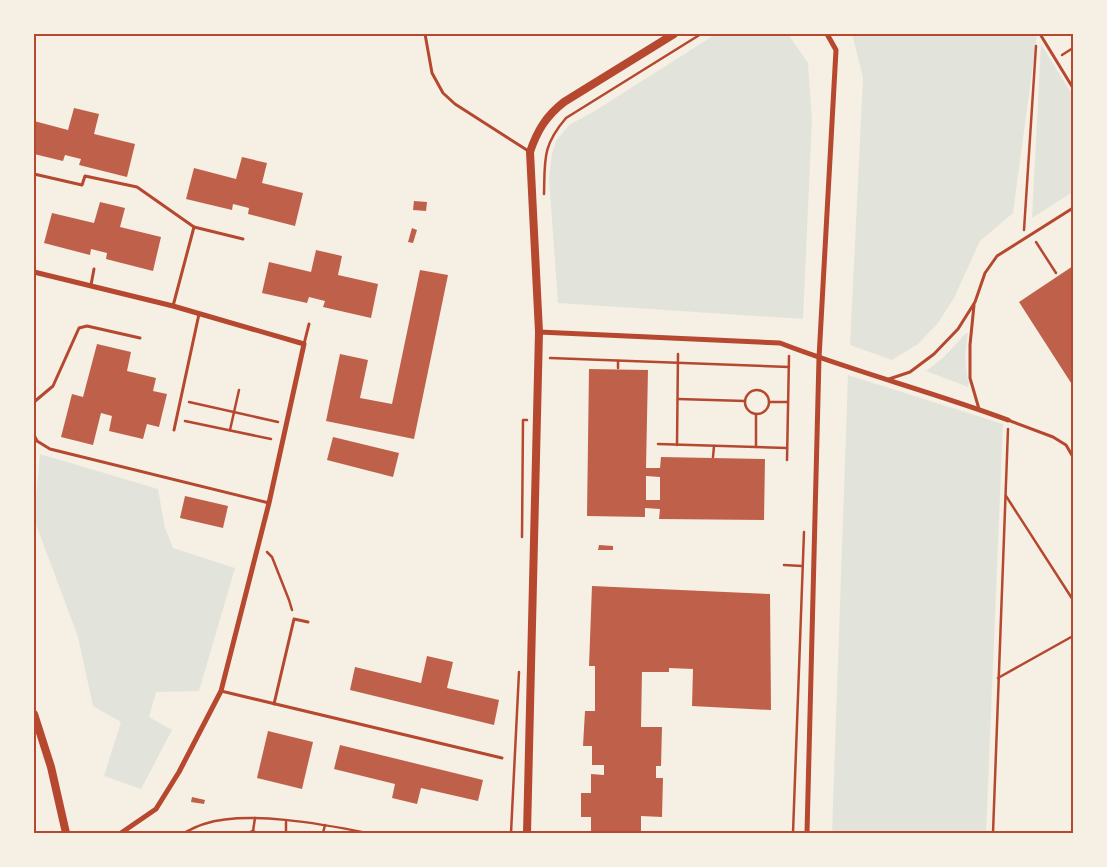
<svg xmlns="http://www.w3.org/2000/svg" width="1107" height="867" viewBox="0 0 1107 867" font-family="'Noto Sans',sans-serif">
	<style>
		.green { fill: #e2e4dc }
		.building { fill: #bf614a; fill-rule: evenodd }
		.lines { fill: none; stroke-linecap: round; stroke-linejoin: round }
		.path { stroke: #b5482f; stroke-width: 2.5 }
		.service { stroke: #b5482f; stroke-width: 3 }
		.minor { stroke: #b5482f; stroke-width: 5 }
		.tertiary { stroke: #b5482f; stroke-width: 8 }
		.neatline { fill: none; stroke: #b5482f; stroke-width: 2 }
	</style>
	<rect width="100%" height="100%" fill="#f6efe4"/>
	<g class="green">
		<polygon points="716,34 788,34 808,63 812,120 803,319 558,303 549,179 552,153 556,141 569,125 593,112"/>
		<polygon points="852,34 1037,34 1013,213 980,241 954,298 938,323 918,344 892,360 850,345 863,78"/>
		<polygon points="1041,44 1073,96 1073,192 1032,218"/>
		<path d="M966,333L968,334C965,350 964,367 969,383L968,387L926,371L944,357Z"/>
		<polygon points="848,375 1003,424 986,833 832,833"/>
		<polygon points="40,454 158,489 165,528 173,548 235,568 199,691 156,692 149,717 172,730 141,789 104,776 121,722 93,706 78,637 34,519"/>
	</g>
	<g class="building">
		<polygon points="74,108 99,114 94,134 135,144 127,177 79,165 81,159 65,155 63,161 34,154 34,121 68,130"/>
		<polygon points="242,157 267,163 262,183 303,193 295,226 248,214 249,208 233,204 232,210 186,199 194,168 236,179"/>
		<polygon points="414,201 427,202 426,211 413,210"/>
		<polygon points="100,202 125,208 120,227 161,237 153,271 106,259 107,253 91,249 90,255 44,243 52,213 94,223"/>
		<polygon points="412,228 417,230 413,243 408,242"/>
		<polygon points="316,250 342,256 338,275 378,284 371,318 323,307 325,301 309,297 307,303 262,293 269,262 311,272"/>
		<polygon points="1073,266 1073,386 1019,302"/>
		<polygon points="420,270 448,275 414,439 326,421 340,354 368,360 360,398 392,404"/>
		<polygon points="97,344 131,352 127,371 156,378 153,391 167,394 159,427 147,424 143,439 109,431 112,416 101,413 93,445 61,437 72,394 83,397"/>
		<path d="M589,369L648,370L646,468H660L661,457L765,459L764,520L659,519L660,509L645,508V517L587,516ZM646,476L660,477V500H646Z"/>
		<polygon points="333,437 399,453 393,477 327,460"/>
		<polygon points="185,496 228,506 223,528 180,518"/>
		<polygon points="599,545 613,546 613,550 598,550"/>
		<polygon points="592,586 770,594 771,710 692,706 693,669 669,668 669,672 642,672 641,727 662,727 661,766 656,766 656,778 663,778 662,817 641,816 641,833 591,833 591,817 581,817 581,793 591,793 591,774 604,775 604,765 592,765 592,746 583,746 585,711 595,711 595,666 589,666"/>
		<polygon points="427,656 453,662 447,688 499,700 494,725 350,690 355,667 421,683"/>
		<polygon points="268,731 313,742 302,789 257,778"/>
		<polygon points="340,745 483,780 478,801 421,788 417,804 392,798 395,784 334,769"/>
		<polygon points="192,797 205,800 204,804 191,802"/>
	</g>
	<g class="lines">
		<g class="path">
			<polyline points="1062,55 1073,48"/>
			<path d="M544,194C545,160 542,146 566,118L701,34"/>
			<polyline points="1024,230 1036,46"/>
			<polyline points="1036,242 1056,273"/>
			<polyline points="550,358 789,367"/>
			<polyline points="618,368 618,361"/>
			<circle cx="757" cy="402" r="12"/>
			<polyline points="678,399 745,401"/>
			<polyline points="189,402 278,422"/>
			<polyline points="769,402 787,402"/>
			<polyline points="185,421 271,439"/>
			<polyline points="230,430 239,390"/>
			<polyline points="658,444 787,448"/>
			<polyline points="677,445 678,354"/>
			<polyline points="756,447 756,414"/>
			<polyline points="713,457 714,446"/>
			<polyline points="787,460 789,356"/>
			<polyline points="1006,496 1073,600"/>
			<polyline points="522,537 523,420 527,420"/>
			<polyline points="267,552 272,557 289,600 292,610"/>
			<polyline points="784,565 802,566"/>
			<polyline points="998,678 1073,636"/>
			<polyline points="286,822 286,833"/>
			<polyline points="253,831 255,818"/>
			<path d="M183,833C190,830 197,826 204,824C247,810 323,824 367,833"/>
			<polyline points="248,833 253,831 257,833"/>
			<polyline points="323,833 325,825"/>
			<polyline points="511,833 519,672"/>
			<polyline points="793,833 804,532"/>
			<polyline points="993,833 1008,429"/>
		</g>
		<g class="service">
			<polyline points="425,34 432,73 443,93 455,104 530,152"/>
			<polyline points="1040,34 1073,88"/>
			<polyline points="34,174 82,185 85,176 137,187 194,227 173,306"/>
			<polyline points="194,227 243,239"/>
			<polyline points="91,285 94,269"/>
			<polyline points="974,305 970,345 970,378 979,409"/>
			<polyline points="304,344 309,324"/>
			<polyline points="889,379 910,372 934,354 958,329 975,302 985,273 997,256 1073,208"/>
			<polyline points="34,402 53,386 79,328 87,326 140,338"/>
			<polyline points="1008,420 1053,437 1066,445 1073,457"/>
			<polyline points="174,430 199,314"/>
			<polyline points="34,435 37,441 50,449 269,503"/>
			<polyline points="221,691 502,758"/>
			<polyline points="274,704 294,619 308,622"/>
		</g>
		<g class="minor">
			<polyline points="34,272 173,306 304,344 269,503 221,691 179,772 156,809 121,833"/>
			<path d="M539,332L780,343C855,372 933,392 1008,420"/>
			<polyline points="807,833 819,358 836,50 827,34"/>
		</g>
		<g class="tertiary">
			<polyline points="34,714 51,767 66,833"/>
			<path d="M527,833L539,332L530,152C537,131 546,116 564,102L674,34"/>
		</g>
	</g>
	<rect width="1107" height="867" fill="none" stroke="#f6efe4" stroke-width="70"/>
	<rect x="35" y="35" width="1037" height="797" class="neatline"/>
</svg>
